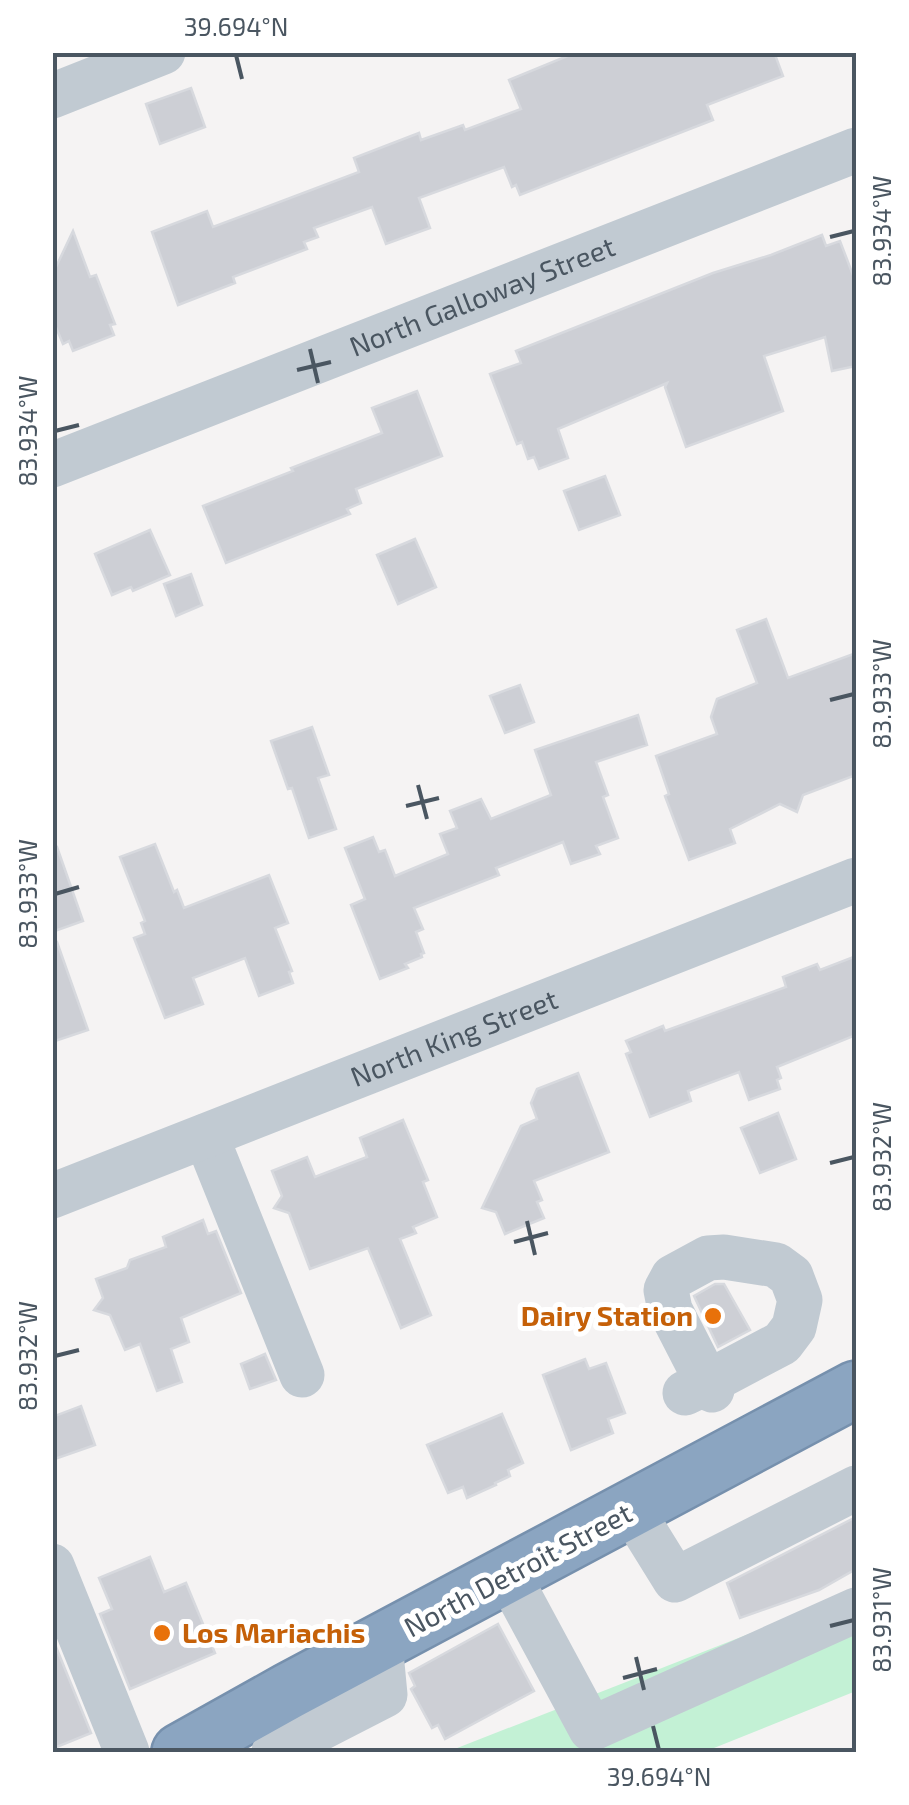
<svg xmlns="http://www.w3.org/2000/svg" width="909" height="1805" viewBox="0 0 909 1805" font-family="'Exo 2',sans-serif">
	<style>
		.green { fill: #c3f1d5 }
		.building { fill: #cdcfd5; stroke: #d7d9de; stroke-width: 2.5 }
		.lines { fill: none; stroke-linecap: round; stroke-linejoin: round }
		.highway-casing { stroke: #7690ad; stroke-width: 60 }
		.minor { stroke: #c1cad2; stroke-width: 45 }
		.highway { stroke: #8ba5c1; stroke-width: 55 }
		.ticks { fill: none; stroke: #4a5661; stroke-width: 4 }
		.food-dot { fill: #e8710a; stroke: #fff; stroke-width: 4 }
		.labels { text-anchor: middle; stroke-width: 10; stroke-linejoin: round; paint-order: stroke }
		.street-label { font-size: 28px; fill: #4a5661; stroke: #fff }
		.food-label { font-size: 28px; font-weight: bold; fill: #c56008; stroke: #fff; text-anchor: end }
		.neatline { fill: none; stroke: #4a5661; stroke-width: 4 }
		.ticks-label { font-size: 25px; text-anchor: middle; fill: #4a5661 }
	</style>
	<rect width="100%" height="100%" fill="#f5f3f3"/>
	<polygon class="green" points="856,1592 856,1691 704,1752 447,1752"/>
	<g class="building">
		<polygon points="577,52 774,52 783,76 707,105 713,120 520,195 516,185 512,187 504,167 419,198 430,228 386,244 372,207 314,228 318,237 304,242 307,249 233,277 235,283 178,305 152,232 207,211 213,227 359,172 354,158 419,133 421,140 463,125 465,130 521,109 509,80"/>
		<polygon points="191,88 205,127 160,144 146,104"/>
		<polygon points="73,231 90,277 96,275 115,324 110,325 114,335 73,351 69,341 63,344 52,318 52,268 56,267"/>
		<polygon points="822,235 826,246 840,241 856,283 856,366 832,371 825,337 764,356 783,411 686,447 665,387 667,383 558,429 568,458 539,469 534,457 528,459 522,442 517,444 490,374 521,363 516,351 713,273 771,255"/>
		<polygon points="417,391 442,456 356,489 361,503 347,509 350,514 226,563 203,506 293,471 291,468 382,433 372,408"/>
		<polygon points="605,476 620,515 579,530 564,491"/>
		<polygon points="150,530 170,575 133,591 131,587 112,595 95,554"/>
		<polygon points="415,539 436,587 398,604 377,555"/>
		<polygon points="191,574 202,605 176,616 164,584"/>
		<polygon points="766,619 788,678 856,653 856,775 803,795 797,812 780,804 730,829 735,843 689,860 665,796 669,794 656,756 717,734 711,717 717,699 757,683 737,630"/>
		<polygon points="520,685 534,722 505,733 490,696"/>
		<polygon points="638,715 647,745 596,762 608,795 603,797 618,838 596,846 600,854 571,864 563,842 496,868 499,875 414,908 423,929 416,932 424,953 421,954 422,957 405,964 408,968 380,979 351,905 365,899 345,848 373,837 379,852 385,850 395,876 448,854 440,834 457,828 450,811 481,799 491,819 551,795 535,750"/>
		<polygon points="312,727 329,775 318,778 336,829 309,838 292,788 288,789 271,741"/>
		<polygon points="155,844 174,892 177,890 184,908 269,875 288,923 275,928 292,971 289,972 293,983 259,996 245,958 193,978 203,1004 165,1018 134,938 145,934 141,923 145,921 120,857"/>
		<polygon points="57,847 83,921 52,932 52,848"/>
		<polygon points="57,942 88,1030 52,1042 52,943"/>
		<polygon points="856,956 856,1035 777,1067 781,1078 777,1080 780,1089 749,1100 739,1072 688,1091 691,1101 650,1117 626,1054 631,1052 626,1041 663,1026 665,1031 786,987 783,977 817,964 820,970"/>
		<polygon points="578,1073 609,1152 534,1181 542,1200 537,1202 544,1218 505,1234 496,1212 482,1208 521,1126 537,1119 531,1103 537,1089"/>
		<polygon points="778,1113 796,1159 760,1173 741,1128"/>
		<polygon points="403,1120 428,1180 423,1182 437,1217 413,1227 416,1233 400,1239 431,1315 401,1328 368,1248 310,1269 289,1213 274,1208 282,1196 272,1171 307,1157 315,1177 367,1157 360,1138"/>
		<polygon points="203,1220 208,1234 216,1231 241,1293 181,1318 189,1342 171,1349 182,1382 157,1391 140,1344 125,1350 110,1315 94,1310 103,1298 96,1279 127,1268 130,1260 166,1247 163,1237"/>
		<polygon points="715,1284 724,1284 750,1330 718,1347 694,1296"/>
		<polygon points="265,1354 276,1380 250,1389 241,1364"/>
		<polygon points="585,1359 589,1369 606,1363 625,1413 608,1419 613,1433 571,1450 543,1375"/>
		<polygon points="81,1406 95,1445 52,1460 52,1417"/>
		<polygon points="502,1414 523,1463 508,1470 510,1476 495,1483 496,1485 467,1498 463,1487 448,1493 427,1445"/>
		<polygon points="856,1517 856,1569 819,1590 740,1618 727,1583"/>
		<polygon points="150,1557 164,1592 186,1583 215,1653 130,1689 100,1614 112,1609 99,1578"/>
		<polygon points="498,1624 534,1691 445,1739 438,1725 432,1728 411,1689 415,1686 409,1673"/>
		<polygon points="52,1637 91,1733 52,1749"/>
	</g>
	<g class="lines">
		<defs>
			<polyline id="highway" points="180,1752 289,1691 856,1389"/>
		</defs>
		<use href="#highway" class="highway-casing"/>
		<g class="minor">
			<polyline points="52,96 163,52"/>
			<path id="s1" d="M52,465L856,150"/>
			<polyline points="206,1136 302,1375"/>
			<path id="s2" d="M52,1196L856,880"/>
			<polyline points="685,1393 714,1379 782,1343 794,1327 800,1300 791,1276 776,1265 724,1257 708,1258 673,1277 666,1290 670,1310 707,1382 712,1390"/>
			<polyline points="631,1509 675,1580 856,1488"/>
			<polyline points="52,1566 127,1752"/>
			<polyline points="508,1575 591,1729 856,1610"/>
			<polyline points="274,1752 385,1695 380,1643"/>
		</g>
		<use href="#highway" class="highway"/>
	</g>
	<path class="ticks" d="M236,55L242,79M830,237L854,231M310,349L318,383M297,370L331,362M55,431L79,425M830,700L854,694M418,785L427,819M406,806L439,798M55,894L79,887M830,1163L854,1157M527,1221L535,1255M514,1242L548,1233M55,1356L79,1350M830,1626L854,1620M636,1657L644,1690M623,1678L657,1669M653,1726L659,1750"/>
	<g class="food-dot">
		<circle cx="713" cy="1316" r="10"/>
		<circle cx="162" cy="1633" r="10"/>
	</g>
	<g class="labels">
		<g class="street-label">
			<text dy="10" stroke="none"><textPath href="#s1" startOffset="462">North Galloway Street</textPath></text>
			<text dy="10" stroke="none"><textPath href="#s2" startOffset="432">North King Street</textPath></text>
			<text transform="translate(518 1570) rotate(-28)" y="10">North Detroit Street</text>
		</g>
		<g class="food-label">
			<text x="693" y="1326">Dairy Station</text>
			<text x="182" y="1643" text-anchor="start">Los Mariachis</text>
		</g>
	</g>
	<rect width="909" height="1805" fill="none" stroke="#ffffff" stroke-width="110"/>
	<rect x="55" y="55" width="799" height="1695" class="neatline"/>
	<g class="ticks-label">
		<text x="236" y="36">39.694°N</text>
		<text transform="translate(882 231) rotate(-90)" y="9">83.934°W</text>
		<text transform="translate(28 431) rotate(-90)" y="9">83.934°W</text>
		<text transform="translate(882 694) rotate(-90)" y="9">83.933°W</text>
		<text transform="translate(28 894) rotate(-90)" y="9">83.933°W</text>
		<text transform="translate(882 1157) rotate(-90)" y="9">83.932°W</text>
		<text transform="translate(28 1356) rotate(-90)" y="9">83.932°W</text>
		<text transform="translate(882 1620) rotate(-90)" y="9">83.931°W</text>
		<text x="659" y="1786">39.694°N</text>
	</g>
</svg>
